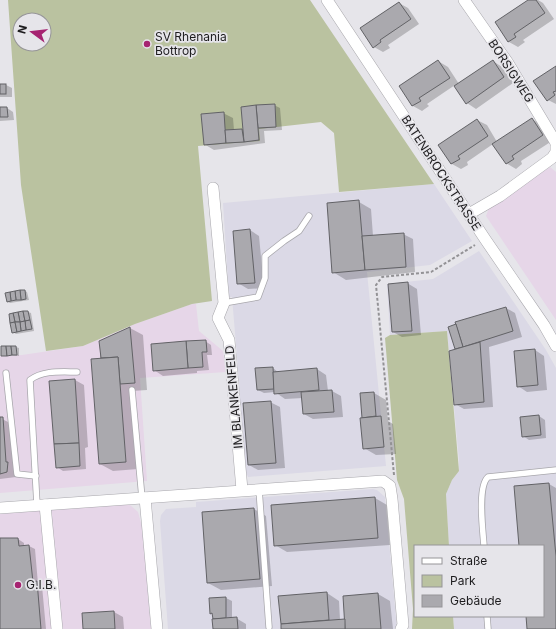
<svg xmlns="http://www.w3.org/2000/svg" width="556" height="629" viewBox="0 0 556 629" font-family="Inter,sans-serif">
	<style>
		.commercial { fill: #e6d6e8 }
		.built { fill: #dbd9e6 }
		.green { fill: #bac2a0; fill-rule: evenodd }
		.shadow { fill: #0003 }
		.building { fill: #aaa9ae; stroke: #626266 }
		.lines { fill: none; stroke-linecap: round; stroke-linejoin: round }
		.service-casing { stroke: #a8a7ac; stroke-width: 7 }
		.minor-casing { stroke: #a8a7ac; stroke-width: 12 }
		.path { stroke: #939295; stroke-width: 2; stroke-dasharray: 3 2; stroke-linecap: butt }
		.service { stroke: #fff; stroke-width: 5.5 }
		.minor { stroke: #fff; stroke-width: 11 }
		.poi-dot { fill: #a62371; stroke: #e6e5ea; stroke-width: 1.5 }
		.labels { text-anchor: middle; stroke-width: 3.5; stroke-linejoin: round; paint-order: stroke }
		.poi-label { font-size: 12px; fill: #1d1c1e; stroke: #e6e5ea; text-anchor: start }
		.street-label { font-size: 12px; fill: #1d1c1e; stroke: #e6e5ea }
	</style>
	<rect width="100%" height="100%" fill="#e6e5ea"/>
	<g class="commercial">
		<polygon points="550,167 556,172 556,320 486,216 489,208"/>
		<polygon points="192,304 196,304 199,331 223,351 226,372 140,378 147,481 0,493 0,356 22,355 83,346 135,324"/>
		<polygon points="126,504 130,505 138,512 142,526 151,629 0,629 0,514"/>
	</g>
	<g class="built">
		<polygon points="434,184 472,241 430,265 367,272 386,466 248,477 245,470 237,357 232,297 229,297 223,203"/>
		<polygon points="479,251 546,350 556,368 556,629 454,629 453,616 543,616 543,546 449,546 446,494 452,480 459,471 459,461 447,331 390,335 387,284 433,279"/>
		<polygon points="373,489 377,490 385,497 397,629 168,629 160,521 161,515 166,509 196,507 196,502"/>
	</g>
	<g class="green">
		<path d="M8,0H310L434,184L339,192L334,133L321,122L259,129L260,141L198,146L212,301L192,304L135,324L83,346L46,351L21,185ZM20,20H44V44H20Z"/>
		<polygon points="447,331 459,471 452,480 446,494 449,546 415,546 415,616 453,616 454,629 412,629 413,609 404,499 397,480 385,338 390,335"/>
	</g>
	<g class="shadow">
		<polygon points="530,0 538,0 543,3 554,19 523,40 525,42 518,47 509,42"/>
		<polygon points="399,3 408,8 419,24 388,45 390,48 383,52 374,47"/>
		<polygon points="438,61 448,67 459,84 493,61 502,67 513,83 476,109 467,103 455,85 427,104 429,106 422,111 413,106 400,86"/>
		<polygon points="556,67 556,104 548,100"/>
		<polygon points="0,85 6,85 12,88 12,97 0,97"/>
		<polygon points="274,105 280,108 282,130 264,131 265,143 214,150 204,144 223,113 233,118 234,130 244,129 242,108"/>
		<polygon points="0,108 7,108 13,112 14,120 0,121"/>
		<polygon points="532,119 541,125 552,141 521,161 522,164 516,169 506,163 493,144 467,162 468,165 461,169 452,164 440,145 477,120 487,125 497,142"/>
		<polygon points="359,202 371,209 373,236 403,234 413,239 415,272 346,280 333,272"/>
		<polygon points="250,230 259,236 264,288 248,289 238,283"/>
		<polygon points="407,283 417,289 421,335 402,337 393,332"/>
		<polygon points="25,291 27,292 29,300 10,303 7,301"/>
		<polygon points="506,308 515,313 522,337 489,347 493,407 464,409 455,404 456,350 449,328"/>
		<polygon points="28,312 31,313 34,331 16,334 13,332"/>
		<polygon points="130,328 143,335 147,390 132,391 138,469 113,471 100,464 100,341"/>
		<polygon points="205,341 211,345 212,355 207,355 209,370 197,371 197,373 163,376 154,370"/>
		<polygon points="16,347 19,348 19,356 2,355"/>
		<polygon points="535,350 544,356 547,390 527,392 518,386"/>
		<polygon points="273,368 279,373 317,369 326,375 328,391 332,391 341,396 343,417 313,419 304,414 303,398 285,399 275,392 264,393 258,390"/>
		<polygon points="75,380 84,385 88,447 85,448 86,469 63,471 57,467"/>
		<polygon points="374,393 386,400 388,421 393,424 396,454 376,455 364,448 363,418"/>
		<polygon points="270,402 280,407 285,468 258,470 249,465"/>
		<polygon points="539,416 545,420 546,438 529,440 523,436"/>
		<polygon points="0,418 12,424 17,469 16,477 0,479"/>
		<polygon points="549,484 556,488 556,629 528,629 527,616 543,616 543,546 520,546"/>
		<polygon points="375,498 387,505 390,545 287,552 275,545"/>
		<polygon points="254,509 266,516 272,586 221,590 208,583"/>
		<polygon points="18,539 24,543 24,546 29,546 35,549 38,584 42,586 46,629 0,629 0,540"/>
		<polygon points="327,593 339,601 340,620 346,620 378,594 390,601 393,629 282,629 280,597"/>
		<polygon points="226,598 232,601 232,619 236,618 246,624 246,629 214,629 213,614 211,613"/>
		<polygon points="114,612 123,617 124,629 84,629"/>
	</g>
	<g class="building">
		<polygon points="528,0 536,0 545,13 514,34 516,37 508,42 495,22"/>
		<polygon points="399,2 411,19 380,40 381,42 373,48 360,28"/>
		<polygon points="438,60 450,78 419,98 421,101 412,106 399,86"/>
		<polygon points="493,60 504,77 466,104 454,86"/>
		<polygon points="556,66 556,91 553,92 555,95 547,101 533,81"/>
		<rect x="0" y="84" width="6" height="10"/>
		<polygon points="275,104 276,127 258,128 256,105"/>
		<polygon points="256,105 259,140 244,142 241,107"/>
		<polygon points="0,107 7,107 8,117 0,117"/>
		<polygon points="224,112 226,143 204,145 201,114"/>
		<polygon points="532,118 543,135 512,156 514,159 506,164 492,144"/>
		<polygon points="477,119 488,136 458,156 460,159 451,164 438,145"/>
		<polygon points="242,129 244,142 226,143 225,130"/>
		<polygon points="359,200 365,270 332,273 327,203"/>
		<polygon points="250,229 255,283 237,284 233,231"/>
		<polygon points="404,233 406,267 365,270 362,236"/>
		<polygon points="408,282 412,331 392,332 388,284"/>
		<polygon points="20,290 25,290 26,299 21,300"/>
		<polygon points="20,290 21,300 16,300 15,291"/>
		<polygon points="15,291 16,300 11,301 10,292"/>
		<polygon points="10,292 11,301 7,302 5,293"/>
		<polygon points="506,307 513,331 463,347 455,322"/>
		<polygon points="23,311 25,321 20,322 18,312"/>
		<polygon points="23,311 28,311 30,320 25,321"/>
		<polygon points="18,312 20,322 15,322 13,313"/>
		<polygon points="13,313 15,322 10,323 9,314"/>
		<polygon points="30,320 32,329 26,330 25,321"/>
		<polygon points="25,321 26,330 21,331 20,322"/>
		<polygon points="15,322 17,332 12,333 10,323"/>
		<polygon points="15,322 20,322 21,331 17,332"/>
		<polygon points="456,324 463,347 455,349 448,327"/>
		<polygon points="130,327 135,383 120,384 118,357 101,358 99,341"/>
		<polygon points="206,340 207,352 202,352 203,367 188,368 186,341"/>
		<polygon points="186,341 188,368 153,371 151,344"/>
		<polygon points="480,342 484,402 454,405 449,351"/>
		<polygon points="1,346 6,346 7,356 1,356"/>
		<polygon points="6,346 11,346 12,355 7,356"/>
		<polygon points="11,346 16,346 17,355 12,355"/>
		<polygon points="535,349 538,385 517,387 514,351"/>
		<polygon points="118,357 126,462 99,464 91,359"/>
		<polygon points="273,367 274,389 257,390 255,368"/>
		<polygon points="317,368 319,390 274,394 273,372"/>
		<polygon points="75,379 79,443 54,444 49,381"/>
		<polygon points="332,390 334,412 303,414 301,392"/>
		<polygon points="374,392 376,416 362,418 360,393"/>
		<polygon points="271,401 276,463 248,465 243,403"/>
		<polygon points="539,415 541,435 522,437 520,417"/>
		<polygon points="381,416 384,447 363,449 360,418"/>
		<polygon points="0,417 3,417 6,462 8,462 7,472 0,474"/>
		<polygon points="79,443 80,466 56,468 54,444"/>
		<polygon points="549,483 556,556 556,629 527,629 526,616 543,616 543,546 519,546 514,486"/>
		<polygon points="375,497 378,538 274,546 271,505"/>
		<polygon points="254,508 260,579 207,583 202,512"/>
		<polygon points="0,538 18,538 19,546 29,545 33,582 37,581 41,629 0,629"/>
		<polygon points="327,592 329,620 281,624 278,596"/>
		<polygon points="378,593 381,629 345,629 343,596"/>
		<polygon points="226,597 226,618 213,619 212,613 210,614 209,598"/>
		<polygon points="114,611 115,629 83,629 82,613"/>
		<polygon points="237,617 238,629 213,629 212,619"/>
		<polygon points="345,619 345,629 281,629 281,624"/>
	</g>
	<g class="lines">
		<defs>
			<g id="service">
				<polyline points="224,303 258,297 265,278 265,256 284,241 299,231 309,216"/>
				<polyline points="6,373 17,474 36,476"/>
				<polyline points="132,390 142,498"/>
				<polyline points="259,489 269,627"/>
				<path d="M37,505L30,380C43,370 61,372 77,372"/>
				<path d="M484,546C483,531 477,487 488,477L556,470"/>
				<polyline points="487,616 488,629"/>
			</g>
			<g id="minor">
				<polyline points="327,0 485,239 544,325 556,346"/>
				<polyline points="464,0 508,63 556,143"/>
				<polyline points="213,188 224,303 218,318 229,340 242,490"/>
				<polyline points="469,214 500,196 552,158 556,152 556,146"/>
				<polyline points="145,498 157,629"/>
				<polyline points="45,505 57,629"/>
				<polyline points="0,508 383,481 390,486 392,499 403,625 401,629"/>
			</g>
		</defs>
		<use href="#service" class="service-casing"/>
		<use href="#minor" class="minor-casing"/>
		<polyline class="path" points="394,475 376,285 382,277 431,272 475,245"/>
		<use href="#service" class="service"/>
		<use href="#minor" class="minor"/>
	</g>
	<g class="poi-dot">
		<circle cx="147" cy="44" r="4"/>
		<circle cx="18" cy="585" r="4"/>
	</g>
	<g class="labels">
		<g class="poi-label">
			<text x="155" y="41">SV Rhenania<tspan x="155" dy="14">Bottrop</tspan></text>
			<text x="26" y="589">G.I.B.</text>
		</g>
		<g class="street-label">
			<text transform="translate(511 71) rotate(57)" y="4">BORSIGWEG</text>
			<text transform="translate(441 173) rotate(57)" y="4">BATENBROCKSTRASSE</text>
			<text transform="translate(234 397) rotate(-95)" y="4">IM BLANKENFELD</text>
		</g>
	</g>
	<rect x="414" y="545" width="130" height="72" fill="#e6e5ea" stroke="#969598"/>
	<rect x="422" y="558" width="20" height="6" fill="#ffffff" stroke="#969598"/>
	<text x="450" y="565" font-size="12" fill="#1d1c1e">Straße</text>
	<rect x="422" y="575" width="20" height="12" fill="#bac2a0" stroke="#969598"/>
	<text x="450" y="585" font-size="12" fill="#1d1c1e">Park</text>
	<rect x="422" y="595" width="20" height="12" fill="#aaa9ae" stroke="#969598"/>
	<text x="450" y="605" font-size="12" fill="#1d1c1e">Gebäude</text>
	<g transform="translate(32 32) rotate(285)"><circle r="19" fill="#e6e5ea" stroke="#969598"/>
	<path d="M0-3L7 15L0 10L-7 15Z" fill="#a62371"/>
	<text y="-6" font-size="11" font-weight="bold" text-anchor="middle" fill="#1d1c1e">N</text>
	</g>
</svg>
